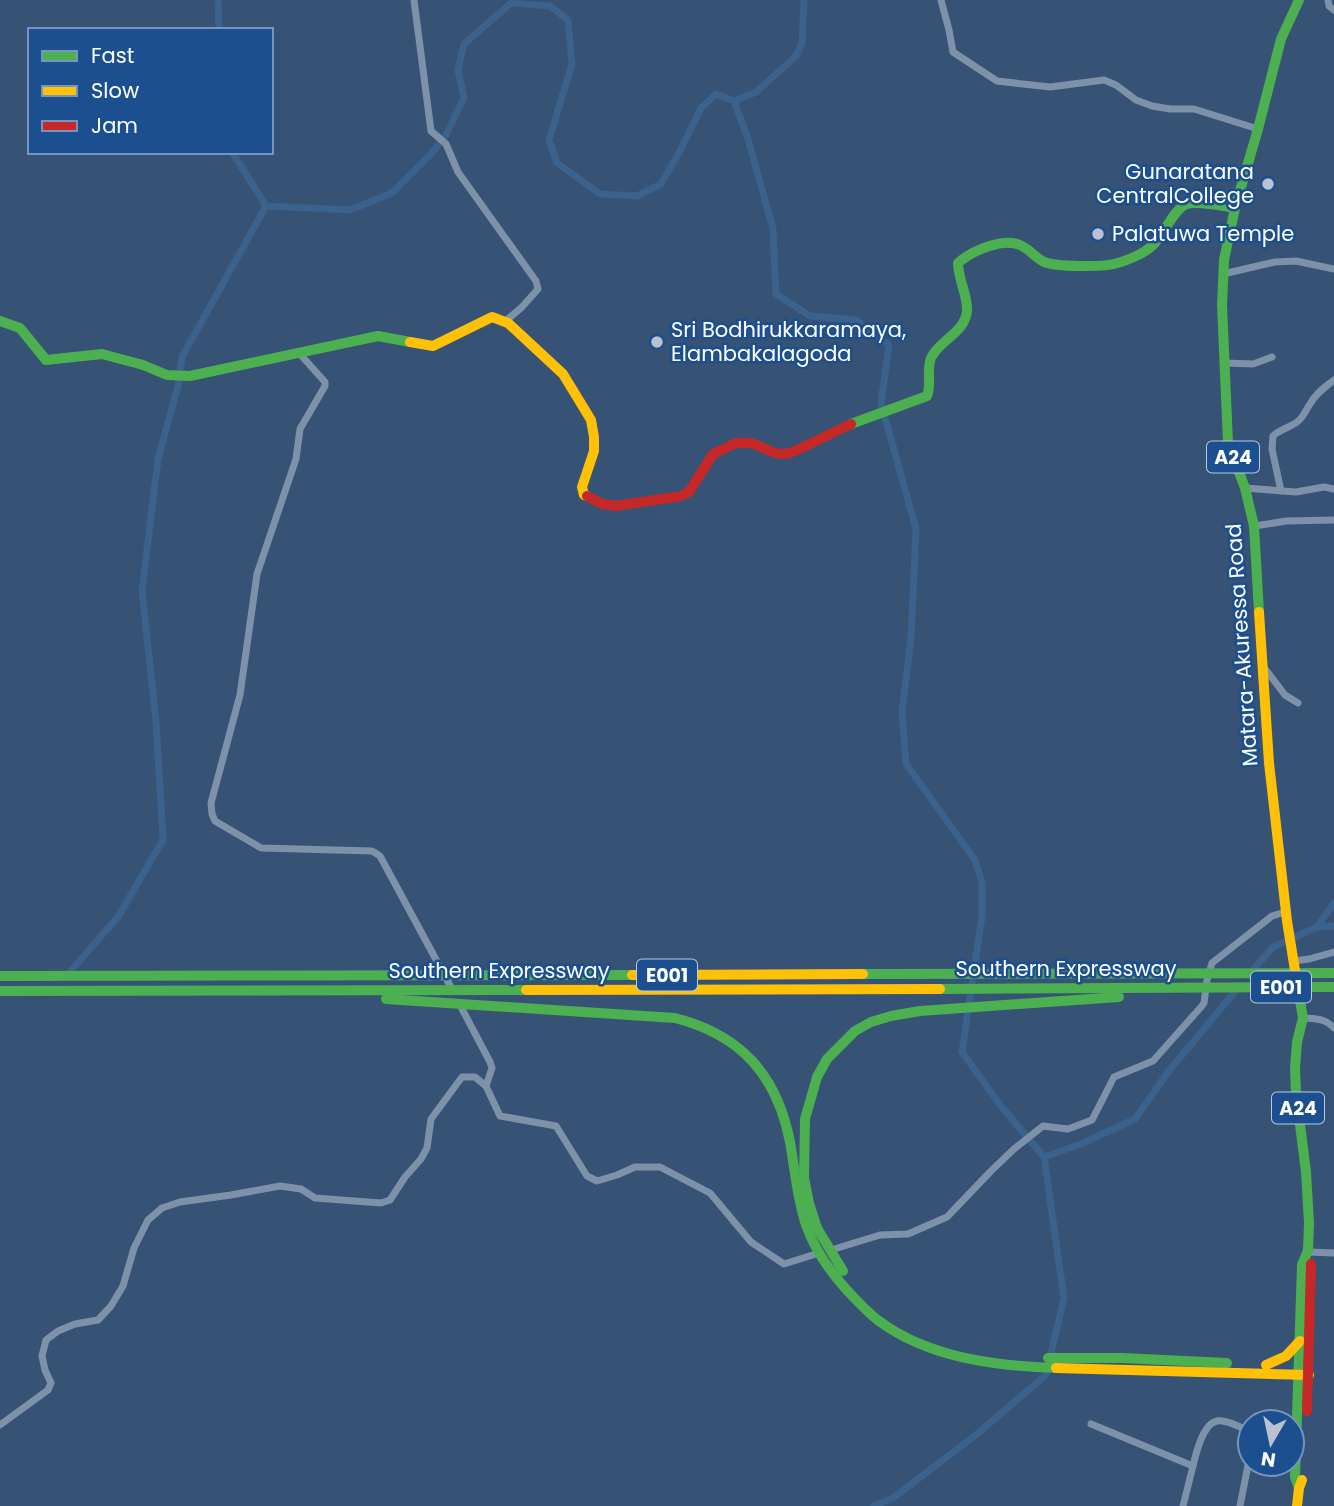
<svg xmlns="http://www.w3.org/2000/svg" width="1334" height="1506" viewBox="0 0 1334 1506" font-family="Poppins,sans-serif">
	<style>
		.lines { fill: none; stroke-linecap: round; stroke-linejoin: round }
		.canal { stroke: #3b618d; stroke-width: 7 }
		.street { stroke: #7d92a8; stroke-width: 7 }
		.fast { stroke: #4caf50; stroke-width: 10 }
		.slow { stroke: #ffc107; stroke-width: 10 }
		.jam { stroke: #c62828; stroke-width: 10 }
		.poi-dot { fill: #b9c2ce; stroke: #1b4f8f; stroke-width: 2.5 }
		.labels { text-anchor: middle; stroke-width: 5; stroke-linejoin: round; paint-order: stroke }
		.shield { fill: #1b4f8f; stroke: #bbcadd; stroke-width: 2 }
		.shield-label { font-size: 19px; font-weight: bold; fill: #fff }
		.poi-label { font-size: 21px; fill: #fff; stroke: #1b4f8f; text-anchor: start }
		.street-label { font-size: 21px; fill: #fff; stroke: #1b4f8f }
	</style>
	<rect width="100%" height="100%" fill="#365274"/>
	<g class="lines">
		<g class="canal">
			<polyline points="218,0 219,30"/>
			<polyline points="734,101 756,92 796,56 802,43 804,0"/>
			<polyline points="266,206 350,210 392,193 431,154 446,135 464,98 458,70 464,44 511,3 550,6 568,20 572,64 549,140 557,163 600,194 637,196 661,184 681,149 701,108 716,94 734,101 748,139 773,229 776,294 810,316 856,320 889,345 881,403 916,529 911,638 902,711 906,764 975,860 982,883 982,916 962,1052 1000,1105 1044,1157 1064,1298 1046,1375 977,1434 893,1498 874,1506"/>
			<polyline points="1317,927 1334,926"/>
			<polyline points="1250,973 1273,947 1317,927 1334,903"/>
			<polyline points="68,974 118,917 163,840 156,721 142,591 158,459 178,386 182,357 266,206 232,152"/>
			<polyline points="1044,1157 1081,1144 1135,1119 1168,1072 1238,988"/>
		</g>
		<g class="street">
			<polyline points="414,0 431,131 446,144 458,172 536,281 538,289 522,307 508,319 508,323"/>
			<polyline points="941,0 949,30 953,52 997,81 1050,87 1104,80 1116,85 1136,100 1152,106 1170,109 1194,109 1258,129"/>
			<polyline points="1328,0 1329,6 1334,10"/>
			<polyline points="1223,274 1275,262 1296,261 1334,269"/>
			<polyline points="299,353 325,382 325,386 300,429 296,459 257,574 240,695 211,803 212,814 215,821 261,848 372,851 380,856 453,991"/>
			<polyline points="1225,363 1253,364 1272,357"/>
			<polyline points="1245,488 1296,492 1324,487 1334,489"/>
			<path d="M1281,491L1272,449L1273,436C1280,429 1289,428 1297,422C1304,417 1305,411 1310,404C1315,394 1325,387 1334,380"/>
			<polyline points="1255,526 1286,521 1334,520"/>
			<polyline points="1266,670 1285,695 1298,703"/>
			<polyline points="1294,961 1309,959 1334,952"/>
			<polyline points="460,1005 490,1062 492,1068 486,1086"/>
			<path d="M1303,1018C1315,1019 1325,1018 1334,1028"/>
			<polyline points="831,1250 880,1235 908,1234 947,1217 991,1171 1014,1149 1043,1126 1068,1129 1092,1120 1114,1077 1153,1061 1201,1007 1204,1003 1207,980 1212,963 1272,916 1285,912"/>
			<polyline points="1308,1252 1334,1253"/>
			<path d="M1091,1424L1193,1466C1196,1453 1204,1417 1222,1421C1232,1422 1240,1428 1250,1430"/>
			<polyline points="0,1425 48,1390 51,1383 45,1370 42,1356 46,1340 58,1331 75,1324 98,1320 111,1306 123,1286 134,1248 148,1220 162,1208 180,1202 231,1195 280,1186 301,1189 315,1198 381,1203 390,1200 405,1177 421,1159 427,1148 431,1119 462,1077 475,1077 486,1086 500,1116 556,1126 587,1176 597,1181 617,1175 635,1167 660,1167 710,1193 751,1242 784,1264 819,1253"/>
			<polyline points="1183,1506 1193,1466"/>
			<polyline points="1240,1506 1250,1455"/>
		</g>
		<g class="fast">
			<polyline points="0,321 20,328 46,360 102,354 143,365 167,375 190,376 378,336 410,342"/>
			<path d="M851,424L927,396C932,384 926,371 931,358C939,340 965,333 967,311C968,296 958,279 958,263C972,251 1004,236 1022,246C1030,250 1036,258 1044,262C1057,267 1101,267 1114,264C1126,261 1144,254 1153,245C1163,236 1174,208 1187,204C1197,201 1224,206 1235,208"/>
			<polyline points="1259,612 1254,526 1245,488 1228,443 1222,305 1224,260 1235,208 1258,129 1281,39 1299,0"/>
			<polyline points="863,974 1334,973"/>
			<polyline points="0,976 632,975"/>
			<polyline points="940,989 1334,987"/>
			<polyline points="0,991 526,990"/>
			<path d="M386,999L675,1018C741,1035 777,1075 790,1142C795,1170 797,1198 806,1225C814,1248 829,1270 845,1288C856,1300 867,1312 879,1321C929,1358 996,1366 1056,1368"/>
			<polyline points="843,1271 817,1228 809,1203 804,1178 805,1119 817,1077 827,1059 855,1031 871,1022 891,1016 920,1011 1119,997"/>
			<polyline points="1048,1358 1122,1358 1227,1363"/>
			<polyline points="1299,1488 1295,1477 1302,1265 1308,1250 1309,1223 1306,1172 1296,1093 1295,1068 1297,1042 1303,1018 1299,995"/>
		</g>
		<g class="slow">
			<polyline points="410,342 433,346 492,317 508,323 563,374 591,420 594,437 594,451 582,487 584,495 587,496"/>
			<polyline points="1259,612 1269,763 1287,921 1299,995"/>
			<polyline points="632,975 863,974"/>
			<polyline points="526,990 940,989"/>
			<polyline points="1266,1365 1286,1356 1300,1341"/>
			<polyline points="1056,1368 1309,1375"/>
			<polyline points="1297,1506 1299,1488 1302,1480"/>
		</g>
		<g class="jam">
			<polyline points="587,496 602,504 616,506 681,496 689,492 713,454 736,443 752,443 775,453 783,454 793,452 851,424"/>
			<polyline points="1307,1411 1311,1264"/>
		</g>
	</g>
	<g class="poi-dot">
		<circle cx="1268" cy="184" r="7"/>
		<circle cx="1098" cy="234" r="7"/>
		<circle cx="657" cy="342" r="7"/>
	</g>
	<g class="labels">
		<g class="shield">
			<rect x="1207" y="441.5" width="52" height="31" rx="5"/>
			<rect x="637" y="959.5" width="60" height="31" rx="5"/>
			<rect x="1251" y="971.5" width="60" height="31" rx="5"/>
			<rect x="1272" y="1092.5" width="52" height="31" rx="5"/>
		</g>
		<g class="shield-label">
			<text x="1233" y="464">A24</text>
			<text x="667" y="982">E001</text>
			<text x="1281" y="994">E001</text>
			<text x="1298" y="1115">A24</text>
		</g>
		<g class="poi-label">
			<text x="1254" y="179" text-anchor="end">Gunaratana<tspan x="1254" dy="24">CentralCollege</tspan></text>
			<text x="1112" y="241">Palatuwa Temple</text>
			<text x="671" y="337">Sri Bodhirukkaramaya,<tspan x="671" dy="24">Elambakalagoda</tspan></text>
		</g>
		<g class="street-label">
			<text transform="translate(1242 645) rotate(-94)" y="7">Matara-Akuressa Road</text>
			<text x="1066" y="976">Southern Expressway</text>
			<text x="499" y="978">Southern Expressway</text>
		</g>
	</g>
	<rect x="28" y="28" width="245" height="126" fill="#1b4f8f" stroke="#7695bc" stroke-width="2"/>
	<rect x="42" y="51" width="35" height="10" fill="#4caf50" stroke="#7695bc" stroke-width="2"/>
	<text x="91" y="63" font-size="21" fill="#ffffff">Fast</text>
	<rect x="42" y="86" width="35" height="10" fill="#ffc107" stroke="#7695bc" stroke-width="2"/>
	<text x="91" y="98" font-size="21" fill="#ffffff">Slow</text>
	<rect x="42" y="121" width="35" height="10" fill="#c62828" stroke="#7695bc" stroke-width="2"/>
	<text x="91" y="133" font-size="21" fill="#ffffff">Jam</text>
	<g transform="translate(1271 1443) rotate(189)"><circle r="33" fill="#1b4f8f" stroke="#7695bc" stroke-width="2"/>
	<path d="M0-5L12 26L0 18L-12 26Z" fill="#b9c2ce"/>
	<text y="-10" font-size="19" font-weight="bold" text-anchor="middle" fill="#ffffff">N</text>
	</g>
</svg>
